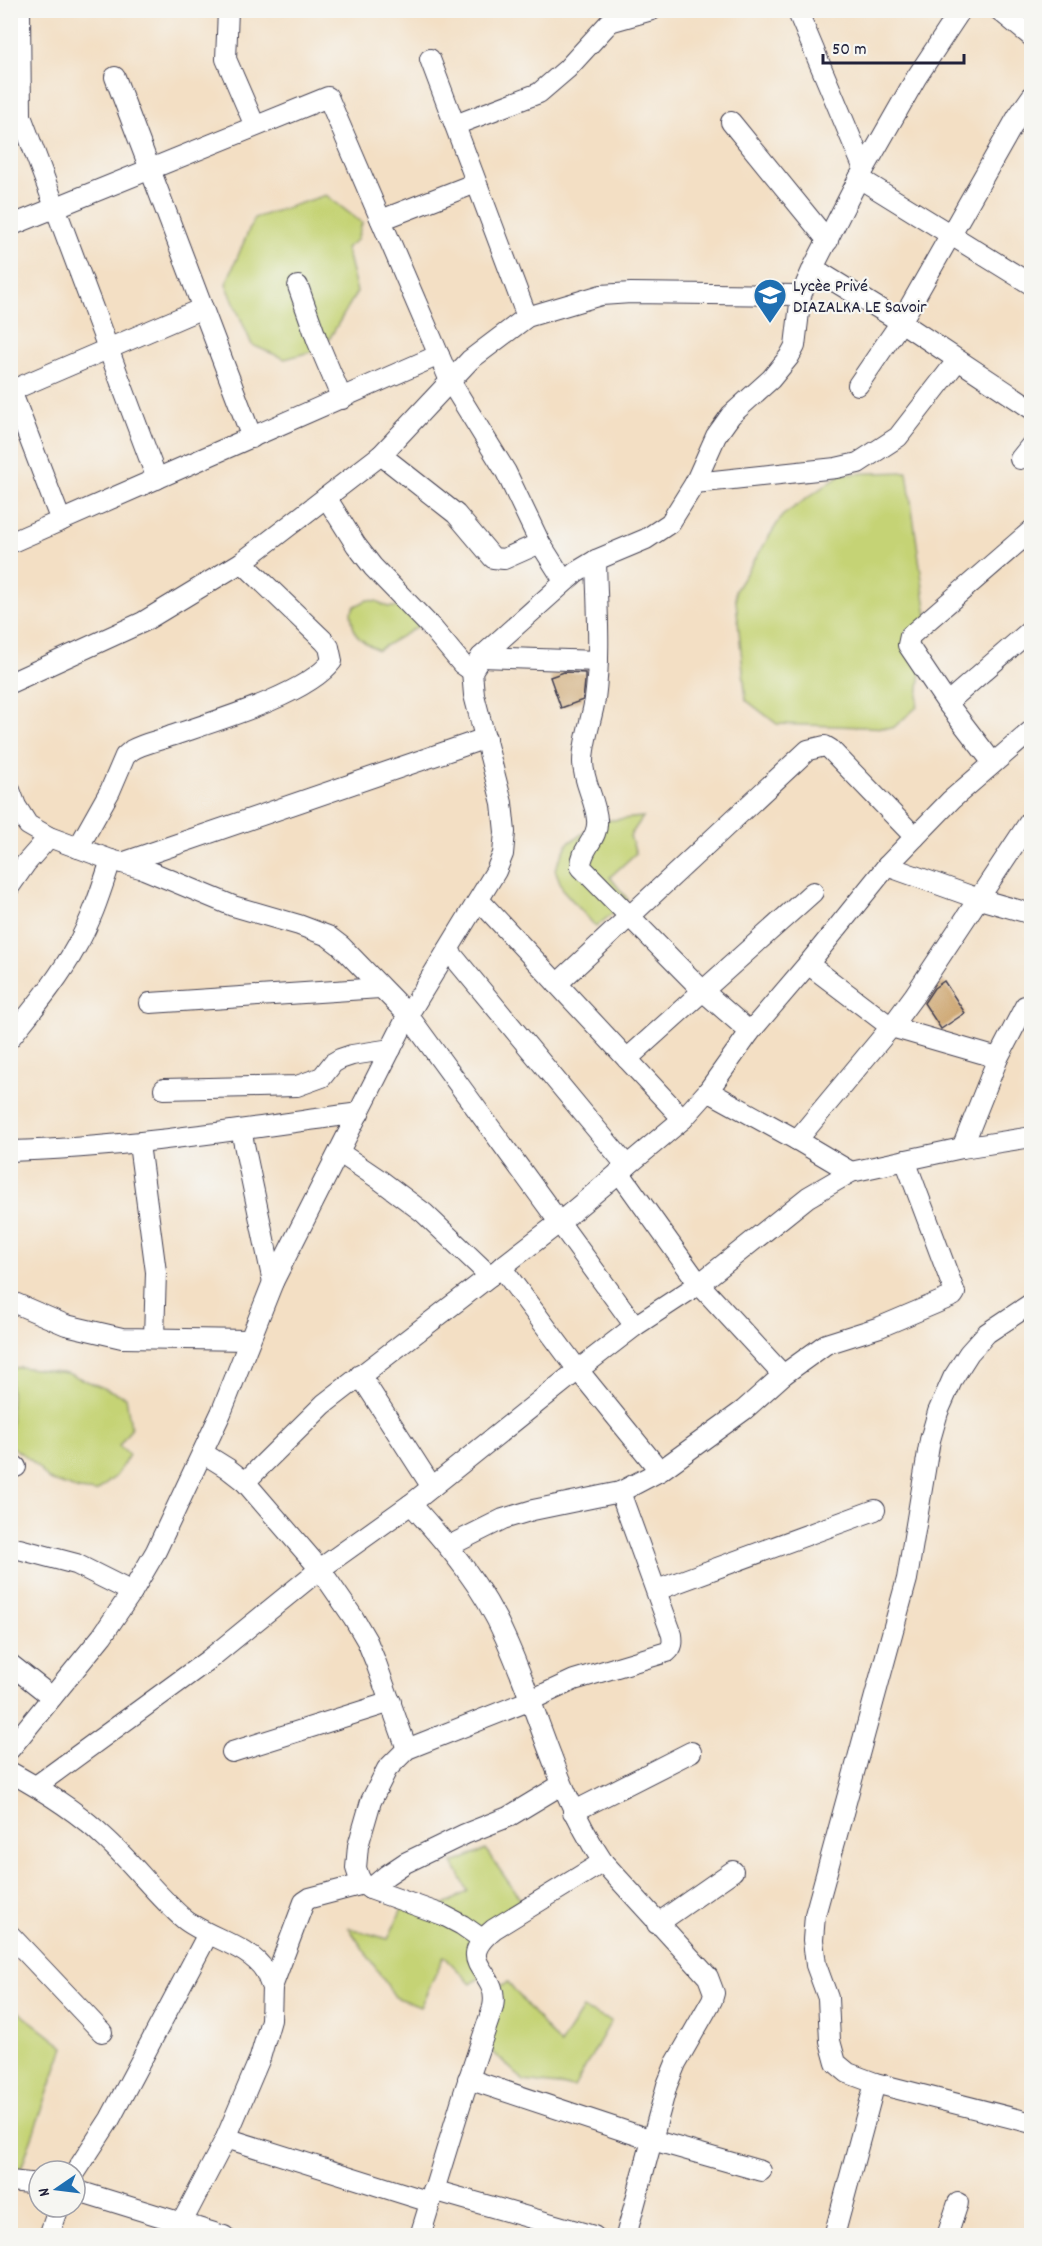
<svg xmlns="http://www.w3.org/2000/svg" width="1042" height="2246" viewBox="0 0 1042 2246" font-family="Dekko,sans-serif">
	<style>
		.green { fill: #c5d375; stroke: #747a58; stroke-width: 1.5 }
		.building { fill: #cea773 }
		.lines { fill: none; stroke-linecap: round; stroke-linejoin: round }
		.minor-casing { stroke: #413e50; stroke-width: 22 }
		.minor { stroke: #fff; stroke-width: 20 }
		.labels { text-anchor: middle; stroke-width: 4.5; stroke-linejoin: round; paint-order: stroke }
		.poi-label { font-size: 18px; fill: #22223b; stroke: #f6f6f2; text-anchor: start }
	</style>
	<rect width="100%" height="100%" fill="#f6f6f2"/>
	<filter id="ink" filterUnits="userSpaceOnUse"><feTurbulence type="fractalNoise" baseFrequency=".0167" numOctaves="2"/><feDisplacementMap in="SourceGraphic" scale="12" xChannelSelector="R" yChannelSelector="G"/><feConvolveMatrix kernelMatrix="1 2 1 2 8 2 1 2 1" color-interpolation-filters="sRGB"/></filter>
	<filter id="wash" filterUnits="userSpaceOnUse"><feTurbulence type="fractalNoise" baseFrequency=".008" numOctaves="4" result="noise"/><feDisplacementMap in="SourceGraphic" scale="24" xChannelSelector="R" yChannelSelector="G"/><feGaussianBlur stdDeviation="1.35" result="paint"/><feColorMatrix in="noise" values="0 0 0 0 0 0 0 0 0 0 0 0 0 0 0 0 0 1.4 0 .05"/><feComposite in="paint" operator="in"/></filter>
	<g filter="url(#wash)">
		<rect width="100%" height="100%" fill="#f3dfc4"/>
		<g class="green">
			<polygon points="326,195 362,223 357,240 346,248 357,292 324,348 285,359 252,345 226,284 254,218"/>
			<polygon points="907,472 927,616 917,707 893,728 777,724 746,700 735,591 782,516 841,474"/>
			<path d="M367,600L376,601L388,607H406L426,622L378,650C357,639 353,636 351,612L355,606Z"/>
			<polygon points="643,817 630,836 636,853 610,877 628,900 596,927 563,890 555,869 568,843 602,821"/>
			<polygon points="20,1367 67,1373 126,1397 131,1428 119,1446 129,1455 116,1476 96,1492 79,1490 49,1480 32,1461 11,1446 11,1369"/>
			<polygon points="486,1850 523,1903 476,1955 482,1976 471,1984 444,1956 420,2007 395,1997 349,1928 388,1939 403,1906 445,1905 468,1891 453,1863"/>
			<polygon points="508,1982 560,2045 583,2009 611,2021 574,2087 524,2081 478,2038 494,1989"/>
			<polygon points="10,2005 64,2047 19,2174 11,2172"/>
		</g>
		<g id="blocks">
			<g class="building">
				<polygon points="564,672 585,673 585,681 583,700 561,708 550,677"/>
				<polygon points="944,981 965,1013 941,1029 924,1003 934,988"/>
			</g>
		</g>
	</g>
	<g filter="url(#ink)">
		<use href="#blocks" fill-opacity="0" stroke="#413e50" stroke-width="1.5"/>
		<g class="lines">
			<defs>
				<g id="minor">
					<polyline points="20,10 21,116 157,479"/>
					<polyline points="228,10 226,59 255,126"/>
					<polyline points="797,10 864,169"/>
					<polyline points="999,10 1032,37"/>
					<polyline points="430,59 527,317"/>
					<polyline points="115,77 252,438"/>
					<polyline points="731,122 828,241"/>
					<polyline points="455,125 539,93 567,69 610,22 652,10"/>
					<polyline points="859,178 1032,285"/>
					<polyline points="381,220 476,183"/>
					<polyline points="10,226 328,97 450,381 506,472 540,543 564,581"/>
					<polyline points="813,268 901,322 1032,409"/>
					<polyline points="298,286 317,340 342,399"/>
					<polyline points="858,385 901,322 1018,116 1032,96"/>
					<polyline points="10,388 61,521"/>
					<polyline points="10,391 203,308"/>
					<polyline points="381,455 456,514 493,558 504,559 540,543"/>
					<polyline points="1020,459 1032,444"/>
					<polyline points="695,483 836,468 858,463 898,437 957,361"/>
					<polyline points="326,497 356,545 373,567 433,629 462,664 472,671"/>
					<polyline points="10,543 439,355"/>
					<path d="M596,560C597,606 601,653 595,699C592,719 583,741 583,762C583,782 596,801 597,820C599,839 580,849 581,867L703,991L750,1032"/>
					<polyline points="481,657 598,661"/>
					<polyline points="10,683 143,622 242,562 381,455 470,360 527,317 601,295 631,293 801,295"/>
					<polyline points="947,703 1032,629"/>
					<polyline points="993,763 947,703 908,645 910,636 1032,530"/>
					<polyline points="10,790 16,806 28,825 49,837 111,860 144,869 233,906 299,925 328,936 341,946 408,1015 635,1326"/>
					<path d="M78,848L110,791L125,756L132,750C144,743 158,741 171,736C212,722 307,695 332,661L329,647L324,641L242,562"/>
					<polyline points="122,863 486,738"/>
					<polyline points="887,866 979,899 1032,914"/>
					<polyline points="10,886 26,863 49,837"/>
					<polyline points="479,900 683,1119"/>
					<polyline points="448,950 627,1166"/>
					<polyline points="808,964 891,1027 998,1058"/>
					<polyline points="557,984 808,750 825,746 830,749 915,837"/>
					<polyline points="150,1003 380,988"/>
					<path d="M10,1038C34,1008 58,980 76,947C92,920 101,890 111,860"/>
					<polyline points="627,1059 813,892"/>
					<polyline points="164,1089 297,1086 322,1077 333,1063 340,1059 352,1055 391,1049"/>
					<polyline points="708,1091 797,1140 851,1172"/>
					<polyline points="241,1130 273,1282"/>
					<polyline points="797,1140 891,1027 914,996 1032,818"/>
					<polyline points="139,1144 156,1272 154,1337"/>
					<polyline points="962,1148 998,1058 1025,1006"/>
					<path d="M10,1151C128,1148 243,1129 359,1113"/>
					<polyline points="340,1153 380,1180 424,1213 490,1276"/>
					<polyline points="619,1172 699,1284 783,1375"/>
					<polyline points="501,1267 578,1370 660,1471"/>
					<polyline points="10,1301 66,1325 122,1338 249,1340"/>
					<polyline points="1032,1303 987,1333 969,1353 953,1378 938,1412 930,1440 907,1579 815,1915 813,1940 816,1965 828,1998 830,2041 836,2063 848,2073 875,2083 1032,2123"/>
					<polyline points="360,1375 432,1487"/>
					<polyline points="203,1453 227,1468 245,1482 320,1569 353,1617 367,1641 376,1663 407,1749"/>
					<polyline points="10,1463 16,1467"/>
					<polyline points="245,1482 324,1404 560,1222 683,1119 708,1091 750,1032 808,964 887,866 951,800 1032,730"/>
					<path d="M411,1504C448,1545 483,1586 505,1637C539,1712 557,1793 603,1862L708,1977L714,1993L712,2000L676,2063L667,2085L626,2236"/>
					<polyline points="449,1546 503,1519 533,1510 620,1492 660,1471 744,1410 783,1375 826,1344 880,1327 953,1296 955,1293 905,1160"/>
					<polyline points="10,1549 19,1549 76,1564 132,1592"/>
					<polyline points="657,1590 875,1510"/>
					<polyline points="10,1664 52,1697"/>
					<polyline points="10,1749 102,1636 132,1592 156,1551 221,1413 273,1282 408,1015 496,871 503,854 505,832 502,803 474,695 472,671 481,657 576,572 596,560 646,539 670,523 695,483 716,436 731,415 771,379 789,357 795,346 801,295 813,268 859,178 916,78 961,10"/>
					<polyline points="232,1752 391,1702"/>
					<path d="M10,1772C43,1790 77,1811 104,1837C133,1863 155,1894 184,1919C206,1937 250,1946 265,1971C268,1976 269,1982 272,1987"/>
					<polyline points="36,1786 207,1661 320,1569 411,1504 578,1370 635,1326 699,1284 808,1197 851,1172 962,1148 1032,1137"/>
					<polyline points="573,1812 691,1752"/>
					<polyline points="370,1889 387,1875 405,1863 465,1834 508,1817 561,1785"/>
					<polyline points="657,1924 733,1871"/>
					<polyline points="10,1935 102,2032"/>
					<path d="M482,1939L462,1925L443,1915L370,1889L363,1884L359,1877L356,1868L358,1846L371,1801L387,1769L407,1749L531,1700L574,1680L667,1652C673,1647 673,1642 672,1635L620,1492"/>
					<polyline points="468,2079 652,2140 761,2171"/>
					<polyline points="226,2138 430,2202"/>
					<polyline points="75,2173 110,2119 208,1934"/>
					<polyline points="10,2181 39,2184"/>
					<polyline points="75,2190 224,2236"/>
					<polyline points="433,2190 594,2236"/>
					<polyline points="182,2222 226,2138 260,2058 271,2020 272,1987 304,1902 310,1898 363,1884"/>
					<polyline points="49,2236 59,2207"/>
					<path d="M420,2236L464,2093L493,2007C501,1969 450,1965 494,1929L603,1862"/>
					<polyline points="834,2236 875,2083"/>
					<polyline points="947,2236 958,2203"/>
				</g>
			</defs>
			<use href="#minor" class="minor-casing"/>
			<use href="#minor" class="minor"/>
		</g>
	</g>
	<defs>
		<symbol id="school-pin" viewBox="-11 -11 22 30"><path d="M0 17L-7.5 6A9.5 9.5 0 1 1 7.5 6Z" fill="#1f6fb2" stroke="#f6f6f2"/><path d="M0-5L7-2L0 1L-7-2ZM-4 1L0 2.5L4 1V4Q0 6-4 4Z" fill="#fff"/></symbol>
	</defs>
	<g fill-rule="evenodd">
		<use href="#school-pin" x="751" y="276" width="38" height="52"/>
	</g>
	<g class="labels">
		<g class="poi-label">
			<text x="793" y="291">Lycèe Privé<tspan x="793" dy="21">DIAZALKA LE Savoir</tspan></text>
		</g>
	</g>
	<rect width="1042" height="2246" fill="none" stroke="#f6f6f2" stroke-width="36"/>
	<g transform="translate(57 2189) rotate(256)"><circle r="28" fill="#f6f6f2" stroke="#a1a1a9" stroke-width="1.5"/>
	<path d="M0-4.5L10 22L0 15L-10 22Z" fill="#1f6fb2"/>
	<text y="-9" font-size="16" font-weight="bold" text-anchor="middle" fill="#22223b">N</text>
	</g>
	<path d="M823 54v9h141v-9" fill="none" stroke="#22223b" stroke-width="3"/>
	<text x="832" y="54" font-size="18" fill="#22223b" stroke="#f6f6f2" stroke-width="4.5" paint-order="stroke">50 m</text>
</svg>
